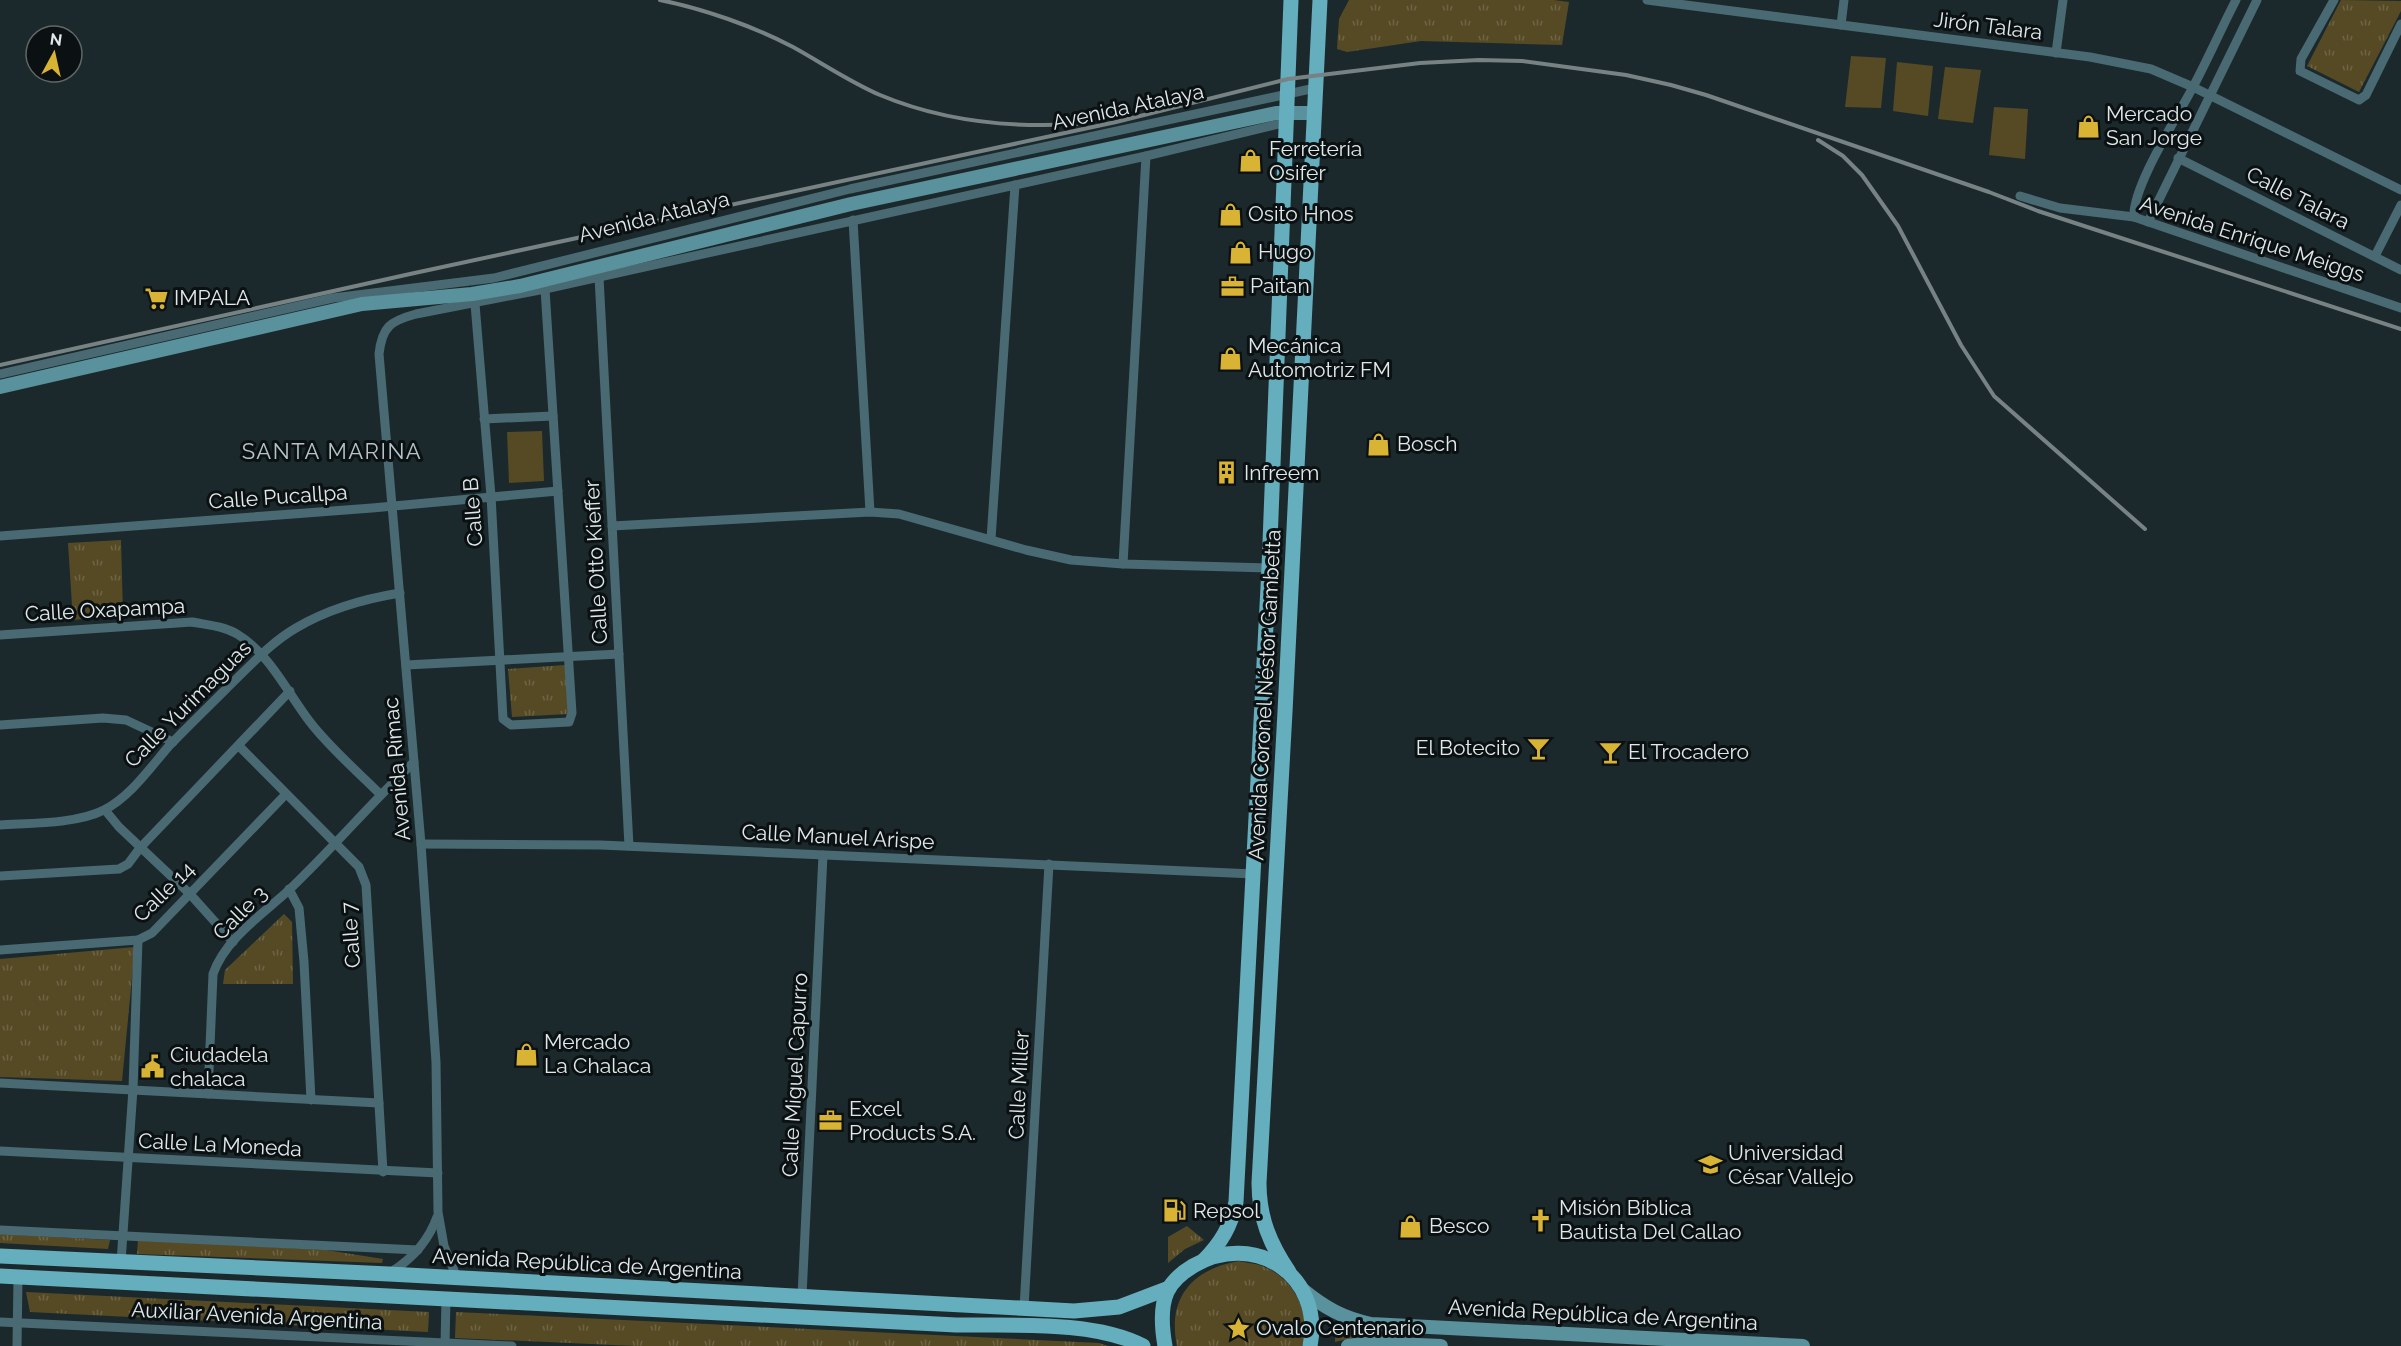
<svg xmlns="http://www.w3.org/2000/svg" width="2401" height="1346" viewBox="0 0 2401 1346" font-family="Raleway,sans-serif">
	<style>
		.grass { fill: url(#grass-tufts) }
		.pitch { fill: #564a25 }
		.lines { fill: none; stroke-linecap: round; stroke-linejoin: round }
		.street { stroke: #496a72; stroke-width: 9 }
		.secondary { stroke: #59919d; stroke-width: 14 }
		.primary { stroke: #65aebe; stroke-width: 15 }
		.rail { stroke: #778284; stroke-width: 4 }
		.labels { text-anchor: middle; stroke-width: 6; stroke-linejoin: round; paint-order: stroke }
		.street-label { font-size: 21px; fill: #e0e8ea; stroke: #0b1112 }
		.poi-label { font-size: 21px; fill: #e0e8ea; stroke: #0b1112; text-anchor: start }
		.neighbourhood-label { font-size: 22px; letter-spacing: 1.5px; fill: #b3c3c7; stroke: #0b1112 }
	</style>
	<defs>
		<pattern id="grass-tufts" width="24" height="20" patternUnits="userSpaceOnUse" patternTransform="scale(1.5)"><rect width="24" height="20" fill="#564a25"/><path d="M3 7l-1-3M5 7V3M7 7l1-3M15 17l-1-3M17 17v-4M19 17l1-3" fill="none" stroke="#6e6445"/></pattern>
	</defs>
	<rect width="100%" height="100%" fill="#1c292c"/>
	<g class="grass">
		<polygon points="1349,0 1554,0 1569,2 1562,45 1421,41 1347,52 1337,49 1339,19"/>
		<polygon points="2341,0 2401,1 2401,11 2359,92 2307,66"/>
		<polygon points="121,540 123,615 73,620 68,543"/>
		<polygon points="565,665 568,714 512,717 508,669"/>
		<polygon points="284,914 292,922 293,984 223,984 225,970"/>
		<polygon points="135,947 122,1081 0,1077 0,959"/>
		<polygon points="1187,1226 1204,1240 1185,1249 1168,1263 1168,1237"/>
		<polygon points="0,1234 110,1240 108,1249 0,1243"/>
		<polygon points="138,1240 326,1250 383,1259 382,1263 137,1254"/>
		<path d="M1239,1261C1246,1263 1255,1263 1262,1266C1294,1278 1312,1313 1302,1346H1177C1167,1298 1192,1269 1239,1261Z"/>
		<polygon points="26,1292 429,1312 428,1332 30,1312"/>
		<polygon points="456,1312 1099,1343 1108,1346 636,1346 455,1338"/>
		<polygon points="1335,1324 1353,1330 1408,1336 1407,1341 1347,1339 1335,1342"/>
	</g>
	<g class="pitch">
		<polygon points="1851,56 1886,58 1881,108 1845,107"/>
		<polygon points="1897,62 1933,66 1928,116 1893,111"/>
		<polygon points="1945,67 1981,70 1973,123 1938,119"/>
		<polygon points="1994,107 2028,109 2025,159 1989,155"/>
		<polygon points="542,431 544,481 509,483 507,432"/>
	</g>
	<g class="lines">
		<g class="street">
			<polyline points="1647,0 2090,57 2151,69 2193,87 2401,190"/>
			<polyline points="2334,0 2301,59 2300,71 2359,100 2366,95 2401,24"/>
			<polyline points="1841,25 1844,0"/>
			<polyline points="2056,53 2063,0"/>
			<polyline points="2178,158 2401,270"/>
			<polyline points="2020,196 2060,208 2134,217 2401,308"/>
			<path d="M2134,217C2132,187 2178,116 2193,87C2208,59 2221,29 2236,0"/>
			<polyline points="853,220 870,512"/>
			<polyline points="2148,222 2257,0"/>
			<polyline points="2375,256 2401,205"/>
			<polyline points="599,277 629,846"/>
			<polyline points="475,304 491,496 503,719 511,725 569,722 572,713 545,289"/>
			<polyline points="0,374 333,298 494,278 850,189 1315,88"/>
			<polyline points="484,419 553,416"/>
			<polyline points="612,526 870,512 899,514 1026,550 1071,560 1123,564 1269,568"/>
			<polyline points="0,536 372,508 558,491"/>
			<polyline points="991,539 1015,185"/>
			<polyline points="1123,564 1146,156"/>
			<path d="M0,635L192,622C207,625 224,626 237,634C270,654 287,692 310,722C330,748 357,771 380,794"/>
			<polyline points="406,665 619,654"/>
			<polyline points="0,725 103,718 126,720 173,742"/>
			<polyline points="239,746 359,867 366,885 383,1172"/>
			<polyline points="105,810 119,827 190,894 233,942"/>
			<path d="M0,825C31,823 76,824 104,810C130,797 150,768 169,746C188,726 208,707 227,688C249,667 270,643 296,628C328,609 363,599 400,593"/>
			<polyline points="421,844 601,845 1254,874"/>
			<polyline points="0,876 119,869 128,864 140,848 290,691"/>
			<polyline points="289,889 299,908 304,962 311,1100"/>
			<polyline points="0,950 138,940 152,933 286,794"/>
			<polyline points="0,1083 379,1103"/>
			<path d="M208,1094L213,974C225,939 263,914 289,890C332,849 371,803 414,762"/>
			<polyline points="0,1151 438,1173"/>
			<polyline points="0,1230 418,1250"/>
			<polyline points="121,1262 133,1089 138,940"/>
			<path d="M391,1272C412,1259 428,1242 437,1217"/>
			<path d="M457,1278L444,1246L438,1212L436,1062L421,844L379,354C382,327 390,321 416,314L545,289L1146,156L1287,122"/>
			<polyline points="802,1296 823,855"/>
			<polyline points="1024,1308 1049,864"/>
			<polyline points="0,1322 512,1346"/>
			<polyline points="17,1346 18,1277"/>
			<polyline points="445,1346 446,1298"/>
		</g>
		<g class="secondary">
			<polyline points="0,387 362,304 472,294 520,286 851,204 1276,113 1314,113"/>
			<path d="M1303,1290C1325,1308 1343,1318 1371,1324L1803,1346"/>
			<polyline points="1348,1346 1373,1343 1441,1346"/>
		</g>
		<g class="primary">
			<polyline points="0,1256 389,1274 1074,1311 1119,1307 1169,1288"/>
			<path d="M1204,1260C1221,1243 1231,1226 1236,1202L1269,568L1291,0"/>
			<path d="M1289,1272C1270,1244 1259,1218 1259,1183L1285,712L1320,0"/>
			<path d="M0,1276L956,1325C1011,1326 1094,1320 1143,1346"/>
			<path d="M1165,1346C1162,1329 1160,1308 1167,1292C1172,1281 1183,1272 1193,1266C1254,1230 1324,1275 1310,1346"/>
		</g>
		<g class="rail">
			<path d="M660,0C704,9 753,26 793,47C822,63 850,82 880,95C942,121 1011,128 1077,124"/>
			<polyline points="1818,140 1843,156 1862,175 1898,226 1961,345 1994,396 2145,529"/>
			<polyline points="0,365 410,274 1116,122 1288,79 1420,63 1479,60 1522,61 1626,75 1671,85 1706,95 1989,192 2038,211 2401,329"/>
		</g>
	</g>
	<defs>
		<symbol id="shop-bare" viewBox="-9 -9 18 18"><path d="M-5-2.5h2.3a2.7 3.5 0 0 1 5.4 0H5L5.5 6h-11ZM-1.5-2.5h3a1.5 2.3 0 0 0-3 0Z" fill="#d9b334" stroke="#0b1112" stroke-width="2.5" paint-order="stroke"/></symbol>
		<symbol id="office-bare" viewBox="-9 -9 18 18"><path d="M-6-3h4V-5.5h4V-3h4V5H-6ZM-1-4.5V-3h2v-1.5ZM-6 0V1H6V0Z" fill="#d9b334" stroke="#0b1112" stroke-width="2.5" paint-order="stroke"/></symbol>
		<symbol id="supermarket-bare" viewBox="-9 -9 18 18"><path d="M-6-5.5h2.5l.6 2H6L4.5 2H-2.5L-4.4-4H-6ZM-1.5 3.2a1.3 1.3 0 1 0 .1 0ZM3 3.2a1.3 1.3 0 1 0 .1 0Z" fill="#d9b334" stroke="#0b1112" stroke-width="2.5" paint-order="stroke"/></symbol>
		<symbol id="building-bare" viewBox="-9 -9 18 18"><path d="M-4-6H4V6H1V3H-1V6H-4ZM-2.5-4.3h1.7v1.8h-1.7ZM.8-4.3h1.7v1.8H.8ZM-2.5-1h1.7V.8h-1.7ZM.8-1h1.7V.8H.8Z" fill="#d9b334" stroke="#0b1112" stroke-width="2.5" paint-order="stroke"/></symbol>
		<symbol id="bar-bare" viewBox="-9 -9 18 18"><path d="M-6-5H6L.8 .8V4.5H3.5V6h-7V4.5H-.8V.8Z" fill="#d9b334" stroke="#0b1112" stroke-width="2.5" paint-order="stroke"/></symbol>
		<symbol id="civic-bare" viewBox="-9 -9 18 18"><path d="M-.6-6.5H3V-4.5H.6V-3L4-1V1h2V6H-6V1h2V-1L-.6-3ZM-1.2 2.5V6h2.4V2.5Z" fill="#d9b334" stroke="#0b1112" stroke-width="2.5" paint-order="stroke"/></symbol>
		<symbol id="university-bare" viewBox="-9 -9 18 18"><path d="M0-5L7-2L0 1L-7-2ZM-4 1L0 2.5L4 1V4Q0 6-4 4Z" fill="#d9b334" stroke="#0b1112" stroke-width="2.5" paint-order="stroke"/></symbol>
		<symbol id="fuel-bare" viewBox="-9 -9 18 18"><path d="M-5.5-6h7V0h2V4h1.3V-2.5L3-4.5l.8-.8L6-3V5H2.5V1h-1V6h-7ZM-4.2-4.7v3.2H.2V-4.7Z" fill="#d9b334" stroke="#0b1112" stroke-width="2.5" paint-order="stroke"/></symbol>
		<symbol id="church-bare" viewBox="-9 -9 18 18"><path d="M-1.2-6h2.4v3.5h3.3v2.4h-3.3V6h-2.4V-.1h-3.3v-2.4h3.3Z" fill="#d9b334" stroke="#0b1112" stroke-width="2.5" paint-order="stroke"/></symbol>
		<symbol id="sight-bare" viewBox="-9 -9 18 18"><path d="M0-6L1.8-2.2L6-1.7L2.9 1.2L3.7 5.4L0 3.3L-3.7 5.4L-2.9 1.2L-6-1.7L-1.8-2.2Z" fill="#d9b334" stroke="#0b1112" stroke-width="2.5" paint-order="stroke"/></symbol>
	</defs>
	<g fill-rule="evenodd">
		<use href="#shop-bare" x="2072" y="110" width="33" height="33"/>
		<use href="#shop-bare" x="1234" y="144" width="33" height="33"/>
		<use href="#shop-bare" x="1214" y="198" width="33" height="33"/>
		<use href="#shop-bare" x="1224" y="236" width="33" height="33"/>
		<use href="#office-bare" x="1216" y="270" width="33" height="33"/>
		<use href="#supermarket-bare" x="140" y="282" width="33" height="33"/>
		<use href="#shop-bare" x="1214" y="342" width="33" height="33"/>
		<use href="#shop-bare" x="1362" y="428" width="33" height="33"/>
		<use href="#building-bare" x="1210" y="456" width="33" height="33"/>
		<use href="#bar-bare" x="1522" y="732" width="33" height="33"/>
		<use href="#bar-bare" x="1594" y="736" width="33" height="33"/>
		<use href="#shop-bare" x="510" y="1038" width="33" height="33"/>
		<use href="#civic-bare" x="136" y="1050" width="33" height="33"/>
		<use href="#office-bare" x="814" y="1104" width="33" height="33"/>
		<use href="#university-bare" x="1694" y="1148" width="33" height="33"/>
		<use href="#fuel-bare" x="1158" y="1194" width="33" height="33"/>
		<use href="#church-bare" x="1524" y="1204" width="33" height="33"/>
		<use href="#shop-bare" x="1394" y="1210" width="33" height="33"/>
		<use href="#sight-bare" x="1222" y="1312" width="33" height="33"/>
	</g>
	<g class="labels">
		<g class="street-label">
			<text transform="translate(1988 26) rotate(7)" y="7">Jirón Talara</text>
			<text transform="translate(1128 107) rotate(-12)" y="7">Avenida Atalaya</text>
			<text transform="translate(2298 198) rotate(27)" y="7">Calle Talara</text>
			<text transform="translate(654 217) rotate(-14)" y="7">Avenida Atalaya</text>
			<text transform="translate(2252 239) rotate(18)" y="7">Avenida Enrique Meiggs</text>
			<text transform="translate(278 497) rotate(-4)" y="7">Calle Pucallpa</text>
			<text transform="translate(473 512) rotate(-94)" y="7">Calle B</text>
			<text transform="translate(596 562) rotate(-93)" y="7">Calle Otto Kieffer</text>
			<text transform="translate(105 610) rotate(-3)" y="7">Calle Oxapampa</text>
			<text transform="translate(1265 695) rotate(-87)" y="7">Avenida Coronel Néstor Gambetta</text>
			<text transform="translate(188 704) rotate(-45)" y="7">Calle Yurimaguas</text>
			<text transform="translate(397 769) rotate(-95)" y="7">Avenida Rímac</text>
			<text transform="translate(838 837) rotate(3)" y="7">Calle Manuel Arispe</text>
			<text transform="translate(164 892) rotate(-44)" y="7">Calle 14</text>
			<text transform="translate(240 913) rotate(-45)" y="7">Calle 3</text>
			<text transform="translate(351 935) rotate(-94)" y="7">Calle 7</text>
			<text transform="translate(795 1075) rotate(-87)" y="7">Calle Miguel Capurro</text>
			<text transform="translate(1019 1085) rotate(-87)" y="7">Calle Miller</text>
			<text transform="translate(220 1145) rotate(3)" y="7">Calle La Moneda</text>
			<text transform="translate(587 1264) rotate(3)" y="7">Avenida República de Argentina</text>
			<text transform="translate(1603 1315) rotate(3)" y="7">Avenida República de Argentina</text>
			<text transform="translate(257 1316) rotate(3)" y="7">Auxiliar Avenida Argentina</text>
		</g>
		<g class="poi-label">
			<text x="2106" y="121">Mercado<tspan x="2106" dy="24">San Jorge</tspan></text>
			<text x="1269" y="156">Ferretería<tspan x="1269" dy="24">Osifer</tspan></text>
			<text x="1248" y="221">Osito Hnos</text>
			<text x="1258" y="259">Hugo</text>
			<text x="1250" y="293">Paitan</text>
			<text x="174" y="305">IMPALA</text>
			<text x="1248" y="353">Mecánica<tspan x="1248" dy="24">Automotriz FM</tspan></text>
			<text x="1397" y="451">Bosch</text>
			<text x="1244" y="480">Infreem</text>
			<text x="1520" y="755" text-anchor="end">El Botecito</text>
			<text x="1628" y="759">El Trocadero</text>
			<text x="544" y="1049">Mercado<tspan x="544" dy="24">La Chalaca</tspan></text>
			<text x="170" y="1062">Ciudadela<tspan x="170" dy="24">chalaca</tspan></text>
			<text x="849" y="1116">Excel<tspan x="849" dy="24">Products S.A.</tspan></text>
			<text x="1728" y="1160">Universidad<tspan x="1728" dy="24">César Vallejo</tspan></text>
			<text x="1559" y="1215">Misión Bíblica<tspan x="1559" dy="24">Bautista Del Callao</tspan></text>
			<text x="1193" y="1218">Repsol</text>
			<text x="1429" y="1233">Besco</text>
			<text x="1256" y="1335">Ovalo Centenario</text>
		</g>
		<g class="neighbourhood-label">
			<text x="332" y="459">SANTA MARINA</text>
		</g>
	</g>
	<g transform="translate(54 54) rotate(8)"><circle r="28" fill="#0b1112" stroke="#606768" stroke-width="1.5"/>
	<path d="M0-4.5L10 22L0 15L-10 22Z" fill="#d9b334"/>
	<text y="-9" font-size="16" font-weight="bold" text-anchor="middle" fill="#e0e8ea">N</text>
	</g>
</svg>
